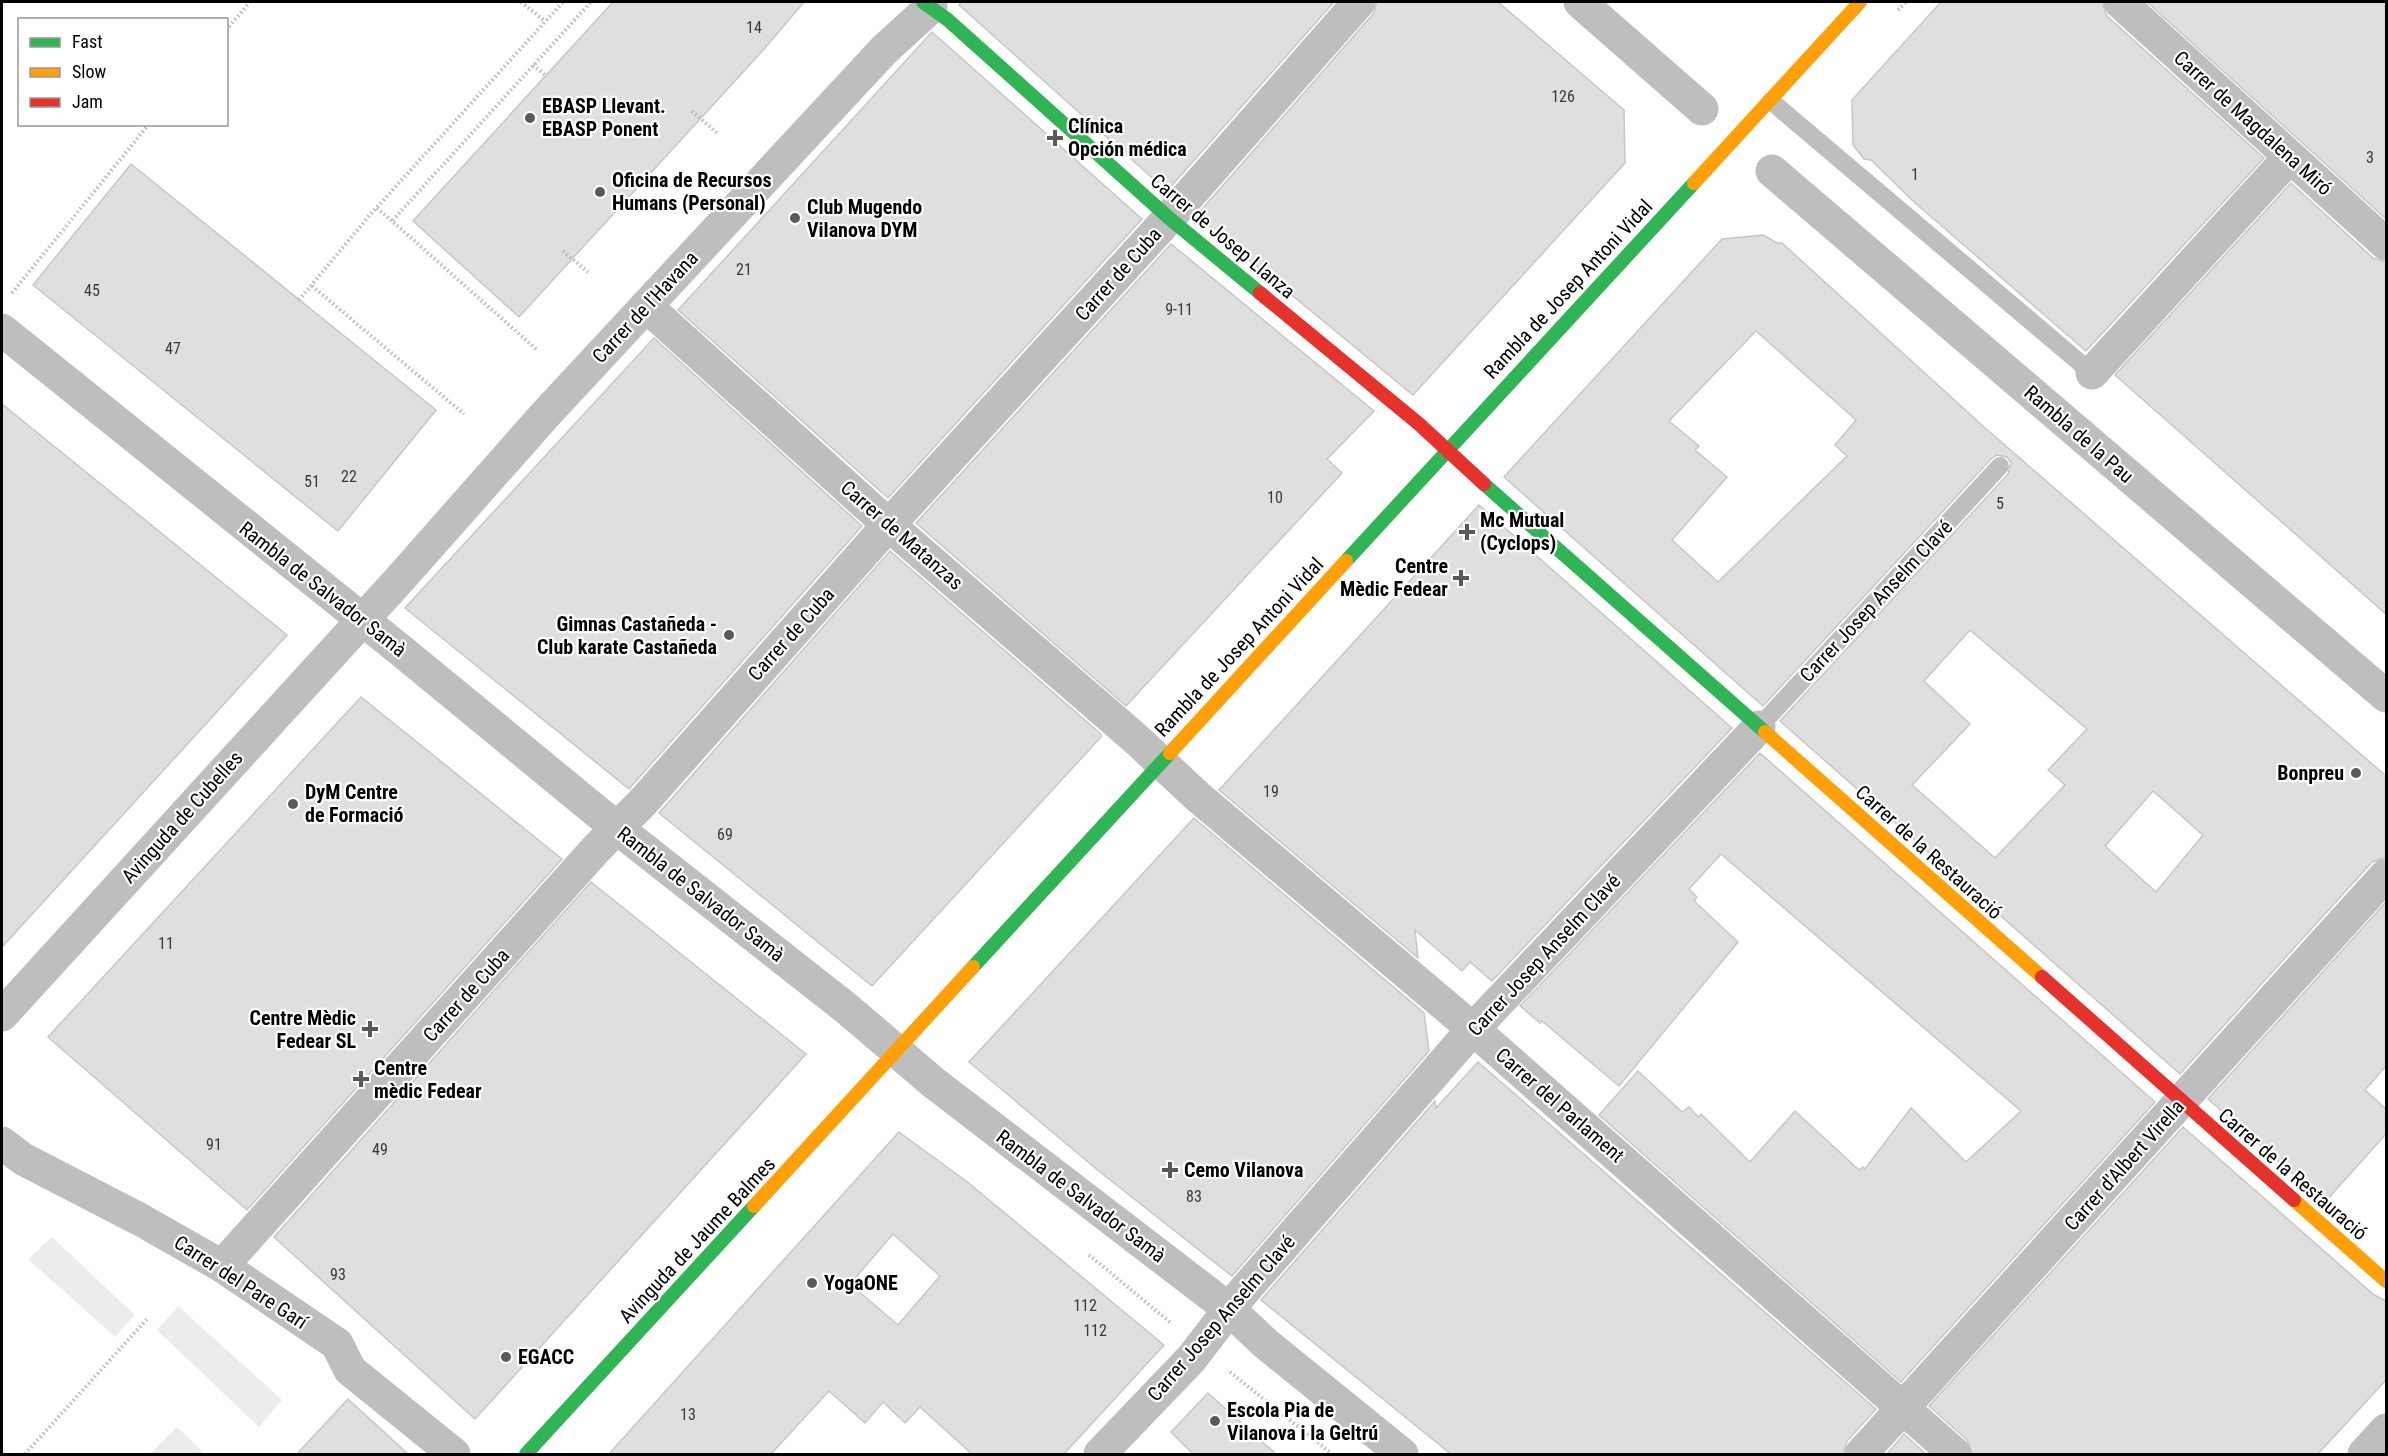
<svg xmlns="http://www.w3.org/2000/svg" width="2388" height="1456" viewBox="0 0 2388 1456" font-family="'Roboto Condensed',sans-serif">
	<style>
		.green { fill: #ececec }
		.building { fill: #dfdfdf; stroke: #c7c7c7; stroke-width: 1.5; fill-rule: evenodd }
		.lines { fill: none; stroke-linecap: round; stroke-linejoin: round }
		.path { stroke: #b9b9b9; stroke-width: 4; stroke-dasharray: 1.5 3; stroke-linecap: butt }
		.lane { stroke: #bebebe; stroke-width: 18 }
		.street { stroke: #bebebe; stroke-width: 33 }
		.fast { stroke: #30b455; stroke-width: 14 }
		.slow { stroke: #ff9f0a; stroke-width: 14 }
		.jam { stroke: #e5322d; stroke-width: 14 }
		.poi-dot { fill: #595959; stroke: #fff; stroke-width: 2 }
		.labels { text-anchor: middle; stroke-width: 4.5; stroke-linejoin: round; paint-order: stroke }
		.number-label { font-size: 16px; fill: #383838 }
		.poi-label { font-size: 20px; font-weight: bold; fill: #000; stroke: #fff; text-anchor: start }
		.street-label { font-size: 20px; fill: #000; stroke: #fff }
	</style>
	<rect width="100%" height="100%" fill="#fff"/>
	<g class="green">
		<polygon points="52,1237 135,1315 115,1337 28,1259"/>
		<polygon points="178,1306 282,1400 259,1427 157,1330"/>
		<polygon points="177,1427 205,1454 150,1454"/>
	</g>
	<g class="building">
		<polygon points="613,2 804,2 765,48 519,317 413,221"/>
		<polygon points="962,2 1334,2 1167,191 959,5"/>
		<polygon points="1377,2 1498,2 1624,110 1625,163 1413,395 1196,216 1373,14"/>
		<polygon points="1941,2 2102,2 2107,16 2264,158 2086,351 1913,201 1871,160 1864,159 1853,145 1852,100"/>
		<polygon points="2147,2 2386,2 2386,219"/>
		<polygon points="932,32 1142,219 888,498 678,310"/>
		<polygon points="131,164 436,410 338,531 33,285"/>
		<polygon points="2291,183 2373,258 2386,262 2386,614 2115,375"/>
		<path d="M1763,235L1777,243H1782L1984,427L2386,776V857L2372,862L2180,1074L1780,721L2008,474L2011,463L2007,457L1997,455L1992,458L1763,706L1504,477L1722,239ZM1756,331L1856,420L1835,445L1847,456L1718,582L1672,540L1727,477L1695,450L1699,446L1669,421ZM1970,630L2087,729L2048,770L2065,785L1995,858L1912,785L1970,724L1924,681ZM2153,791L2203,835L2156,892L2105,846Z"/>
		<polygon points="1171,244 1374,411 1327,459 1342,473 1126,706 916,523"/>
		<polygon points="654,338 862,526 629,789 405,608"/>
		<polygon points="2,404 287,635 2,947"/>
		<polygon points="1479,505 1732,728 1492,981 1470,962 1462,971 1415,930 1418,958 1219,790"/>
		<polygon points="890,551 1101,734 1101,737 872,986 659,813"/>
		<polygon points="361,697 562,859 247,1210 48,1037"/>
		<polygon points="1760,753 2155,1102 1901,1382 1599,1115 1638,1071 1682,1112 1689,1107 1698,1117 1701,1114 1750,1162 1795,1111 1859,1170 1863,1167 1865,1169 1911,1108 1966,1162 2021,1111 1721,854 1689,889 1697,897 1694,901 1738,942 1619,1086 1542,1021 1540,1023 1520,1006"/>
		<polygon points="1194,818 1424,1013 1429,1051 1232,1276 1100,1172 969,1062"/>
		<polygon points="591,882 806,1054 475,1419 274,1237"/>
		<polygon points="2386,902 2386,1066 2365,1090 2386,1109 2386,1134 2325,1202 2208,1099"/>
		<polygon points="1478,1062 1876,1409 1847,1441 1843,1455 1452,1455 1261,1300 1435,1101 1436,1108"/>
		<polygon points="2183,1127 2374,1295 2386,1301 2386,1380 2317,1455 1973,1455 1967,1440 1929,1406"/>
		<path d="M899,1132L966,1181L1164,1345L1063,1455H973L920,1407L905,1423L883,1402L865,1423L829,1391L770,1455H608ZM893,1234L940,1276L898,1325L850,1284Z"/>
		<polygon points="1208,1393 1277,1455 1194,1455 1171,1432"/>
		<polygon points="348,1399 409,1455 296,1455"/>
		<polygon points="1904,1434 1927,1455 1886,1455"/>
	</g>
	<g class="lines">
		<g class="path">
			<polyline points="521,2 545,21"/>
			<polyline points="1898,10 1906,2"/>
			<polyline points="226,30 250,2"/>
			<polyline points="533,65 546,76"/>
			<polyline points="692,111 717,133"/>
			<polyline points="377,208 392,221"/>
			<polyline points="563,251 588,272"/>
			<polyline points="312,286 464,414"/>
			<polyline points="12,293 149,124"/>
			<polyline points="299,300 369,216 563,2"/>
			<polyline points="536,349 392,221 591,2"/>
			<polyline points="1089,1255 1171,1323"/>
			<polyline points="1230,1372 1332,1454"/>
			<polyline points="25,1454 147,1319"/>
		</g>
		<g class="lane">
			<polyline points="1771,101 2092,373"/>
			<polyline points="1759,727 2000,466"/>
		</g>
		<g class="street">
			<polyline points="1580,2 1702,109"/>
			<polyline points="2120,2 2386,244"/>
			<polyline points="1772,171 2386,696"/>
			<polyline points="646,306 890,526 1136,739 1197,796 1473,1029 1955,1454"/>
			<polyline points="2,330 404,653 618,829 846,1008 934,1083 1229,1309 1265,1343 1402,1454"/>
			<polyline points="2092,373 2289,158"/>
			<polyline points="2,1015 399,580 544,416 884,50 931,7"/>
			<polyline points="2,1143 23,1159 141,1220 222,1266 337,1344 350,1370 454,1454"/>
			<polyline points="222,1266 597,848 642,803 875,540 1169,218 1359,2"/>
			<polyline points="1100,1454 1191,1359 1242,1293 1473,1029 1759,727"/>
			<polyline points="1861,1454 2386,875"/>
			<polyline points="2364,1454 2386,1430"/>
		</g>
		<g class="fast">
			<polyline points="923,2 948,20 1169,218 1260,293"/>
			<polyline points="1484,484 1765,732"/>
			<polyline points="1346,561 1694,183"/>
			<polyline points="973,967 1170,753"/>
			<polyline points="526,1454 754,1206"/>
		</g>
		<g class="slow">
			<polyline points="1694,183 1860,2"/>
			<polyline points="1765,732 2042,977"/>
			<polyline points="1170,753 1346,561"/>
			<polyline points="2294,1200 2386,1281"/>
			<polyline points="754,1206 973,967"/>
		</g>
		<g class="jam">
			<polyline points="1260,293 1419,424 1484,484"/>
			<polyline points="2042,977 2294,1200"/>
		</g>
	</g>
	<g class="poi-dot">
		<circle cx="530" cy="118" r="6"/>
		<path d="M1052 129h6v6h6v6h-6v6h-6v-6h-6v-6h6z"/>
		<circle cx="600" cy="192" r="6"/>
		<circle cx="795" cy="218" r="6"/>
		<path d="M1464 523h6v6h6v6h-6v6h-6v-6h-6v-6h6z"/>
		<path d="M1458 569h6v6h6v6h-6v6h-6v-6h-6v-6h6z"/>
		<circle cx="729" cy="635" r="6"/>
		<circle cx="2356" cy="773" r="6"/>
		<circle cx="293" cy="804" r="6"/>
		<path d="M367 1020h6v6h6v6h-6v6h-6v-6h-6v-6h6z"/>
		<path d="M358 1070h6v6h6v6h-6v6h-6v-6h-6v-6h6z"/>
		<path d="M1167 1161h6v6h6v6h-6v6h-6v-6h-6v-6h6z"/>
		<circle cx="812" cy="1283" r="6"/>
		<circle cx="506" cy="1357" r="6"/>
		<circle cx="1215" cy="1421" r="6"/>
	</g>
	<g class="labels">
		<g class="number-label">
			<text x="754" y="33">14</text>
			<text x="1563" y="102">126</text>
			<text x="2370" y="163">3</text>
			<text x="1915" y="180">1</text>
			<text x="744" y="275">21</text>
			<text x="92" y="296">45</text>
			<text x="1179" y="315">9-11</text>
			<text x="173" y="354">47</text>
			<text x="349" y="482">22</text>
			<text x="312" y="487">51</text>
			<text x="1275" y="503">10</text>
			<text x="2000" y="509">5</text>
			<text x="1271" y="797">19</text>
			<text x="725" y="840">69</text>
			<text x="166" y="949">11</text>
			<text x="214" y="1150">91</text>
			<text x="380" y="1155">49</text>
			<text x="1194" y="1202">83</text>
			<text x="338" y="1280">93</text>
			<text x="1085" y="1311">112</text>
			<text x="1095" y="1336">112</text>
			<text x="688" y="1420">13</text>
		</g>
		<g class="poi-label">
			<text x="542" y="113">EBASP Llevant.<tspan x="542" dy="23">EBASP Ponent</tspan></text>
			<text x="1068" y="133">Clínica<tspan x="1068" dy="23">Opción médica</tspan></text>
			<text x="612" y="187">Oficina de Recursos<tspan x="612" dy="23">Humans (Personal)</tspan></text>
			<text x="807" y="214">Club Mugendo<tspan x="807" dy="23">Vilanova DYM</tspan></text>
			<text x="1480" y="527">Mc Mutual<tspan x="1480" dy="23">(Cyclops)</tspan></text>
			<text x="1448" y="573" text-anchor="end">Centre<tspan x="1448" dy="23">Mèdic Fedear</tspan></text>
			<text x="717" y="631" text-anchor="end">Gimnas Castañeda -<tspan x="717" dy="23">Club karate Castañeda</tspan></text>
			<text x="2344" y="780" text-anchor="end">Bonpreu</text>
			<text x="305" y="799">DyM Centre<tspan x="305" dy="23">de Formació</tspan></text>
			<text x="356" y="1025" text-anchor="end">Centre Mèdic<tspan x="356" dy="23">Fedear SL</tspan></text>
			<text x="374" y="1075">Centre<tspan x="374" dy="23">mèdic Fedear</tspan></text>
			<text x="1184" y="1177">Cemo Vilanova</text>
			<text x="824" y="1290">YogaONE</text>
			<text x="518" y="1364">EGACC</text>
			<text x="1227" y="1417">Escola Pia de<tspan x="1227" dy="23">Vilanova i la Geltrú</tspan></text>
		</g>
		<g class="street-label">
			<text transform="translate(2253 123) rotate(42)" y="7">Carrer de Magdalena Miró</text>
			<text transform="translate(1223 236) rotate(40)" y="7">Carrer de Josep Llanza</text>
			<text transform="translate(1118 274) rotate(-48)" y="7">Carrer de Cuba</text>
			<text transform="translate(1568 289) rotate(-47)" y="7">Rambla de Josep Antoni Vidal</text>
			<text transform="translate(645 307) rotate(-47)" y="7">Carrer de l'Havana</text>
			<text transform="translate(2079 434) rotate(41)" y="7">Rambla de la Pau</text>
			<text transform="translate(902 535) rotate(41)" y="7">Carrer de Matanzas</text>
			<text transform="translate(323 589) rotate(38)" y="7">Rambla de Salvador Samà</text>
			<text transform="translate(1876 601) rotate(-47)" y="7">Carrer Josep Anselm Clavé</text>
			<text transform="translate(791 634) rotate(-48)" y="7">Carrer de Cuba</text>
			<text transform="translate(1239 647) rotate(-47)" y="7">Rambla de Josep Antoni Vidal</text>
			<text transform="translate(182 817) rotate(-48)" y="7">Avinguda de Cubelles</text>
			<text transform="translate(1929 852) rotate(42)" y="7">Carrer de la Restauració</text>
			<text transform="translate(701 894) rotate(38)" y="7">Rambla de Salvador Samà</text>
			<text transform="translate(1544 955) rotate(-47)" y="7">Carrer Josep Anselm Clavé</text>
			<text transform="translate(466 995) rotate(-48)" y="7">Carrer de Cuba</text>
			<text transform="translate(1560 1105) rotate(41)" y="7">Carrer del Parlament</text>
			<text transform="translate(2124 1165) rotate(-48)" y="7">Carrer d'Albert Virella</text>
			<text transform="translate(2293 1174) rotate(41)" y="7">Carrer de la Restauració</text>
			<text transform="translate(1081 1196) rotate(37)" y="7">Rambla de Salvador Samà</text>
			<text transform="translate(697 1240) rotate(-47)" y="7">Avinguda de Jaume Balmes</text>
			<text transform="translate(241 1282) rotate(33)" y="7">Carrer del Pare Garí</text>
			<text transform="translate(1221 1318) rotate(-49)" y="7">Carrer Josep Anselm Clavé</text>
		</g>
	</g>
	<rect width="2388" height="1456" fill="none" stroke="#000000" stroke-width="6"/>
	<rect x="18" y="18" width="210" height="108" fill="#ffffff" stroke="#999999" stroke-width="1.5"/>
	<rect x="30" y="38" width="30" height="9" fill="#30b455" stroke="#999999" stroke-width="1.5"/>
	<text x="72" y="48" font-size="18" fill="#000000">Fast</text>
	<rect x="30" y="68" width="30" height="9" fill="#ff9f0a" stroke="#999999" stroke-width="1.5"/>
	<text x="72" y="78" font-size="18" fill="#000000">Slow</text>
	<rect x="30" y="98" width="30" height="9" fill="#e5322d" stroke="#999999" stroke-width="1.5"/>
	<text x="72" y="108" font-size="18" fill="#000000">Jam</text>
</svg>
